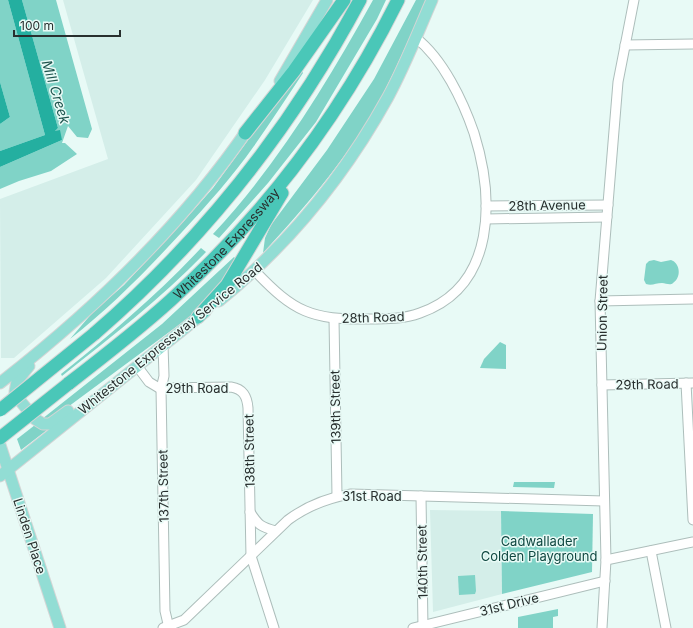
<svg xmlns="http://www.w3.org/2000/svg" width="693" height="628" viewBox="0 0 693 628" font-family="Inter,sans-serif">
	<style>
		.built { fill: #d4eee9 }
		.green { fill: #80d3c7 }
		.water { fill: #24afa0 }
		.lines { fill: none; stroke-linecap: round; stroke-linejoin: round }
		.minor-casing { stroke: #adbebb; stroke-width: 11 }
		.major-casing { stroke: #d4d5d5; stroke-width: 13 }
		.highway-casing { stroke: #d4d5d5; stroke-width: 15 }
		.minor { stroke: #fff; stroke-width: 9 }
		.major { stroke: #92ddd4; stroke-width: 11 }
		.highway { stroke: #4ac7b8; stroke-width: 13 }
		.highway-bridge-casing { stroke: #d4d5d5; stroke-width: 15; stroke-linecap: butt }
		.highway-bridge { stroke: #4ac7b8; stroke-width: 13 }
		.labels { text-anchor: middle; stroke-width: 3; stroke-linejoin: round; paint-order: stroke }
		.street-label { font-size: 13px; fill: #282f2e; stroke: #e8faf6 }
		.park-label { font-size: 13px; fill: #0f4841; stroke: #e8faf6 }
		.water-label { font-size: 14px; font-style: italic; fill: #1e544d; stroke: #e8faf6 }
	</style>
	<rect width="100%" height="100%" fill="#e8faf6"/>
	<g class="built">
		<polygon points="63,0 313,0 265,80 196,180 106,278 14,358 1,358 0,199 108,159"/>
		<polygon points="430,510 501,511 502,594 433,612"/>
	</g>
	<g class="green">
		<polygon points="0,0 8,0 45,135 0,151 0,124 10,117 0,82"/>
		<polygon points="22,0 56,0 92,129 88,138 77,137 68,126 62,143 65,143 77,154 51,171 19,181 0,189 0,167 62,140 54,132 58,128"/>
		<path d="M373,0H386L377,19L316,122L268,183L219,238L213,234C278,164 327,83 373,0Z"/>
		<path d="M416,0H427C412,31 399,63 383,94C352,153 308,204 263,253L265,238L271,225L327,150L374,79Z"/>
		<path d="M301,70L303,73C287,97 271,122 254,146C233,176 207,205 182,232C147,270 111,307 70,339L93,312L124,285L183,222L213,188L297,73Z"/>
		<path d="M201,248L206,252C162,298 112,336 62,376L61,374C110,335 158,294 201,248Z"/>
		<polygon points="234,257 237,260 226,281 199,310 57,415 51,419 42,419 162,324"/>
		<path d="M654,260L661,262L671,260C680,263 682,277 673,283C670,286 666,283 662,283C656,283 652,286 646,284L644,280L646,264L649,261Z"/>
		<polygon points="500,342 506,345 506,369 480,368 484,359"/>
		<polygon points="35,425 47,430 21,450 17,439"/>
		<polygon points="514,482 555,482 554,488 513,487"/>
		<polygon points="501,511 593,514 592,572 502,594"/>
		<polygon points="475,575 476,591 475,594 459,595 458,576"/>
		<polygon points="558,609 558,616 553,617 553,628 518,628 518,617"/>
	</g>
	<g class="water">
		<polygon points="8,0 22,0 58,128 55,131 60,130 62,140 0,167 0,151 45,135"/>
		<polygon points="0,82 10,117 0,124"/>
	</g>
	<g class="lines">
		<defs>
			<g id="minor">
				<polyline points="625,45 693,44"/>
				<polyline points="486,206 608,205"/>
				<polyline points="486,219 607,217"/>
				<path d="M255,271C294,312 311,320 369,319C386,319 404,319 420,313C497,286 494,197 474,133C463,101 443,59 416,38"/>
				<polyline points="600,301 693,299"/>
				<polyline points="334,319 337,496"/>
				<polyline points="163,345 164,376 161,389 165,611 169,628"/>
				<path d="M137,366L149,382L159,388L231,387C243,389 247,396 248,408L251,556L274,628"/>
				<polyline points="686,383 693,520"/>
				<polyline points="602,385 693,383"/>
				<polyline points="421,496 423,628"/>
				<path d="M250,512C258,525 261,527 276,531"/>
				<polyline points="651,551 666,628"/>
				<polyline points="606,560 693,542"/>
				<path d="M163,628L184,620L288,520C307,506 327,498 351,494L604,501"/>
				<polyline points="413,628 605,581"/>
				<polyline points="602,628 606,560 600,301 618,82 634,0"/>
			</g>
			<g id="major">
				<polyline points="280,81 327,0"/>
				<path d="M219,301C288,245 345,175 388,97C405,66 418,32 432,0"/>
				<polyline points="29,366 17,381 15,392 17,397 35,419 43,424 50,424 68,411"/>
				<path d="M0,383C95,309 182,226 250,126"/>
				<polyline points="0,445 60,628"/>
				<polyline points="0,476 205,312"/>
			</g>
			<g id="highway">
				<polyline points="245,133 294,71 344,0"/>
				<polyline points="198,317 227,285 282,193"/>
				<path d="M94,334C203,240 292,127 360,0"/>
				<path id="s1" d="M68,384C103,357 138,330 171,300C267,213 341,115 398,0"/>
			</g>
		</defs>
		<use href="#minor" class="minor-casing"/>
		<use href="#major" class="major-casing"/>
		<use href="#highway" class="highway-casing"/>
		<use href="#minor" class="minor"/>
		<use href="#major" class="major"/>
		<use href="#highway" class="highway"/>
		<defs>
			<g id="highway-bridge">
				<polyline points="0,410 94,334"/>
				<polyline points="0,438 68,384"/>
			</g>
		</defs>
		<use href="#highway-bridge" class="highway-bridge-casing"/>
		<use href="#highway-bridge" class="highway-bridge"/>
	</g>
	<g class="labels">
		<g class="street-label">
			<text transform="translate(547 205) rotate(-1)" y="5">28th Avenue</text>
			<text dy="5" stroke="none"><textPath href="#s1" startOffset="212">Whitestone Expressway</textPath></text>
			<text transform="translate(602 313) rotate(-89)" y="5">Union Street</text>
			<text transform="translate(373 317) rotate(-2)" y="5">28th Road</text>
			<text transform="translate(170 338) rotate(-39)" y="5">Whitestone Expressway Service Road</text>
			<text transform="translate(647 384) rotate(-1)" y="5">29th Road</text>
			<text x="197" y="393">29th Road</text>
			<text transform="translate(335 407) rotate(-91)" y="5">139th Street</text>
			<text transform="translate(249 451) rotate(-91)" y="5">138th Street</text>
			<text transform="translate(163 486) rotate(-91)" y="5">137th Street</text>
			<text x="372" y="501">31st Road</text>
			<text transform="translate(30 536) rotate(72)" y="5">Linden Place</text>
			<text transform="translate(422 562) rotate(-91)" y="5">140th Street</text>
			<text transform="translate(509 604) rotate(-14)" y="5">31st Drive</text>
		</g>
		<g class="park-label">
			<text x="539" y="546">Cadwallader<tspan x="539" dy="15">Colden Playground</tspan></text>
		</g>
		<g class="water-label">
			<text transform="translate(56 92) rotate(73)" y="5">Mill Creek</text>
		</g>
	</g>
	<path d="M14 30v6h106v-6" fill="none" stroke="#282f2e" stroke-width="2"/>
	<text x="20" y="30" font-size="12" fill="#282f2e" stroke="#e8faf6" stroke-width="3" paint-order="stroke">100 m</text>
</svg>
